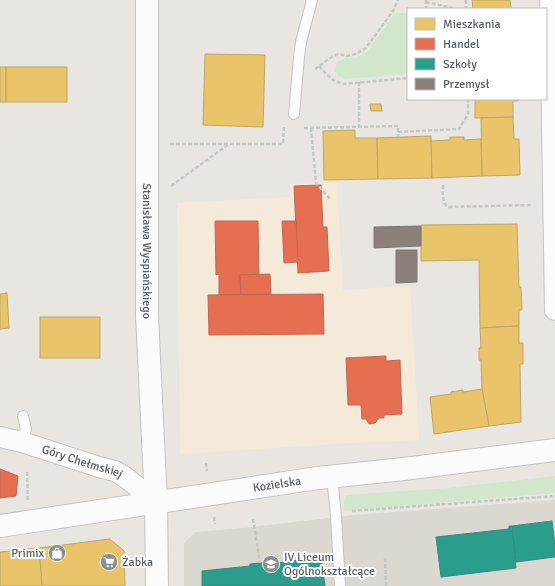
<svg xmlns="http://www.w3.org/2000/svg" width="555" height="586" viewBox="0 0 555 586" font-family="Signika,sans-serif">
	<style>
		.commercial { fill: #f5ead9 }
		.education { fill: #dbd7d1 }
		.green { fill: #d2e6cb }
		.homes { fill: #e9c46a; stroke: #bea567 }
		.shops { fill: #e76f51; stroke: #bc6a56 }
		.schools { fill: #2a9d8f; stroke: #388a81 }
		.industry { fill: #8a817c; stroke: #7b7674 }
		.lines { fill: none; stroke-linecap: round; stroke-linejoin: round }
		.service-casing { stroke: #c4c3c3; stroke-width: 12 }
		.minor-casing { stroke: #c4c3c3; stroke-width: 22 }
		.tertiary-casing { stroke: #c4c3c3; stroke-width: 24 }
		.path { stroke: #c2c8c4; stroke-width: 2.5; stroke-dasharray: 4 2; stroke-linecap: butt }
		.service { stroke: #fcfbfb; stroke-width: 10 }
		.minor { stroke: #fcfbfb; stroke-width: 20 }
		.tertiary { stroke: #fcfbfb; stroke-width: 22 }
		.labels { text-anchor: middle; stroke-width: 4; stroke-linejoin: round; paint-order: stroke }
		.street-label { font-size: 12px; fill: #585d61; stroke: #fff }
		.poi-label { font-size: 12px; fill: #585d61; stroke: #fff; text-anchor: start }
	</style>
	<rect width="100%" height="100%" fill="#e9e6e2"/>
	<polygon class="commercial" points="337,183 343,290 410,286 419,440 332,444 180,454 177,203 290,197 290,184"/>
	<polygon class="education" points="555,500 555,586 184,586 184,543 196,532 244,528 354,515"/>
	<g class="green">
		<polygon points="395,13 408,13 408,74 344,79 338,75 335,71 336,65 338,62 345,58 356,58 367,52"/>
		<polygon points="555,476 555,493 554,493 343,511 345,495 447,488"/>
	</g>
	<g class="homes">
		<polygon points="472,0 510,0 511,9 473,9"/>
		<polygon points="205,54 265,55 263,127 203,125"/>
		<rect x="0" y="67" width="6" height="35"/>
		<rect x="6" y="67" width="61" height="35"/>
		<polygon points="475,99 518,99 518,101 513,101 513,117 475,118"/>
		<polygon points="370,104 381,104 382,111 371,111"/>
		<polygon points="513,117 514,139 519,139 520,175 482,176 481,118"/>
		<polygon points="355,130 355,138 377,138 378,179 324,180 323,131"/>
		<polygon points="431,136 432,178 378,179 377,138"/>
		<polygon points="450,137 464,137 464,140 481,139 482,176 432,178 431,141 450,140"/>
		<polygon points="517,224 519,287 521,287 522,310 519,310 519,326 480,328 479,260 421,261 421,225"/>
		<polygon points="7,293 9,328 0,329 0,294"/>
		<rect x="40" y="317" width="60" height="41"/>
		<polygon points="519,326 519,343 523,343 523,364 520,364 521,422 489,426 482,389 481,360 479,360 479,348 481,348 480,328"/>
		<polygon points="482,389 489,426 434,434 430,397 451,394 451,392 463,390 463,392"/>
		<polygon points="110,539 124,551 125,586 42,586 39,548"/>
		<polygon points="39,548 42,586 0,586 0,552"/>
	</g>
	<g class="shops">
		<polygon points="321,185 323,227 327,227 329,271 298,273 294,186"/>
		<polygon points="215,221 258,221 259,274 240,275 241,295 219,295 219,274 216,275"/>
		<polygon points="282,221 296,221 298,262 284,263"/>
		<polygon points="270,274 271,294 241,295 240,275"/>
		<polygon points="323,294 324,334 209,335 208,295"/>
		<polygon points="386,356 386,361 400,360 402,414 384,415 384,418 379,418 375,423 369,424 366,419 362,419 361,405 348,405 346,358"/>
		<polygon points="0,469 18,476 16,496 0,498"/>
	</g>
	<g class="schools">
		<polygon points="552,521 555,545 555,557 516,562 512,526"/>
		<polygon points="509,526 512,526 516,568 441,577 436,537 509,529"/>
		<polygon points="321,557 325,586 202,586 202,571 250,566 250,564 276,561 277,563"/>
	</g>
	<g class="industry">
		<polygon points="421,226 421,246 374,248 374,227"/>
		<polygon points="396,250 417,250 417,282 396,283"/>
	</g>
	<g class="lines">
		<defs>
			<g id="service">
				<polyline points="294,114 299,57 301,42 312,0"/>
				<polyline points="22,442 26,429 23,416"/>
				<polyline points="332,476 336,516 340,586"/>
			</g>
			<g id="minor">
				<polyline points="550,0 555,310"/>
				<path id="s1" d="M0,437L22,442L99,467L115,471L125,477L156,502"/>
			</g>
			<g id="tertiary">
				<path id="s2" d="M147,0V316L156,502L157,586"/>
				<path id="s3" d="M0,526L318,478L404,469L555,450"/>
			</g>
		</defs>
		<use href="#service" class="service-casing"/>
		<use href="#minor" class="minor-casing"/>
		<use href="#tertiary" class="tertiary-casing"/>
		<g class="path">
			<polyline points="426,0 426,9"/>
			<polyline points="466,0 466,9"/>
			<polyline points="426,2 457,9"/>
			<path d="M319,66C328,76 332,81 344,84L408,78"/>
			<polyline points="315,69 333,56 339,54 347,56 356,54 366,48 393,11 398,0"/>
			<polyline points="359,82 359,127"/>
			<polyline points="304,128 398,126 398,137"/>
			<polyline points="311,128 316,183 331,200"/>
			<polyline points="398,132 459,129 468,114 468,99"/>
			<polyline points="170,144 283,144 284,127"/>
			<path d="M443,185C443,193 441,204 449,207L532,205"/>
			<polyline points="171,186 229,144"/>
			<polyline points="206,463 207,471"/>
			<polyline points="27,472 28,500"/>
			<polyline points="352,511 555,496"/>
			<polyline points="214,517 215,524"/>
			<polyline points="253,519 260,563"/>
			<polyline points="385,558 386,586"/>
		</g>
		<use href="#service" class="service"/>
		<use href="#minor" class="minor"/>
		<use href="#tertiary" class="tertiary"/>
	</g>
	<defs>
		<symbol id="shop-disc" viewBox="-11 -11 22 22"><circle r="9.5" fill="#8b8d8e" stroke="#fff"/><path d="M-5-2.5h2.3a2.7 3.5 0 0 1 5.4 0H5L5.5 6h-11ZM-1.5-2.5h3a1.5 2.3 0 0 0-3 0Z" fill="#fff"/></symbol>
		<symbol id="supermarket-disc" viewBox="-11 -11 22 22"><circle r="9.5" fill="#8b8d8e" stroke="#fff"/><path d="M-6-5.5h2.5l.6 2H6L4.5 2H-2.5L-4.4-4H-6ZM-1.5 3.2a1.3 1.3 0 1 0 .1 0ZM3 3.2a1.3 1.3 0 1 0 .1 0Z" fill="#fff"/></symbol>
		<symbol id="school-disc" viewBox="-11 -11 22 22"><circle r="9.5" fill="#8b8d8e" stroke="#fff"/><path d="M0-5L7-2L0 1L-7-2ZM-4 1L0 2.5L4 1V4Q0 6-4 4Z" fill="#fff"/></symbol>
	</defs>
	<g fill-rule="evenodd">
		<use href="#shop-disc" x="47" y="543" width="20" height="20"/>
		<use href="#supermarket-disc" x="99" y="552" width="20" height="20"/>
		<use href="#school-disc" x="261" y="554" width="20" height="20"/>
	</g>
	<g class="labels">
		<g class="street-label">
			<text dy="4" stroke="none"><textPath href="#s2" startOffset="251">Stanisława Wyspiańskiego</textPath></text>
			<text dy="4" stroke="none"><textPath href="#s1" startOffset="86">Góry Chełmskiej</textPath></text>
			<text dy="4" stroke="none"><textPath href="#s3" startOffset="280">Kozielska</textPath></text>
		</g>
		<g class="poi-label">
			<text x="44" y="557" text-anchor="end">Primix</text>
			<text x="284" y="561">IV Liceum<tspan x="284" dy="14">Ogólnokształcące</tspan></text>
			<text x="122" y="566">Żabka</text>
		</g>
	</g>
	<rect x="407" y="8" width="140" height="92" fill="#ffffff" stroke="#bcbec0"/>
	<rect x="415" y="18" width="20" height="12" fill="#e9c46a" stroke="#bcbec0"/>
	<text x="443" y="28" font-size="12" fill="#585d61">Mieszkania</text>
	<rect x="415" y="38" width="20" height="12" fill="#e76f51" stroke="#bcbec0"/>
	<text x="443" y="48" font-size="12" fill="#585d61">Handel</text>
	<rect x="415" y="58" width="20" height="12" fill="#2a9d8f" stroke="#bcbec0"/>
	<text x="443" y="68" font-size="12" fill="#585d61">Szkoły</text>
	<rect x="415" y="78" width="20" height="12" fill="#8a817c" stroke="#bcbec0"/>
	<text x="443" y="88" font-size="12" fill="#585d61">Przemysł</text>
</svg>
